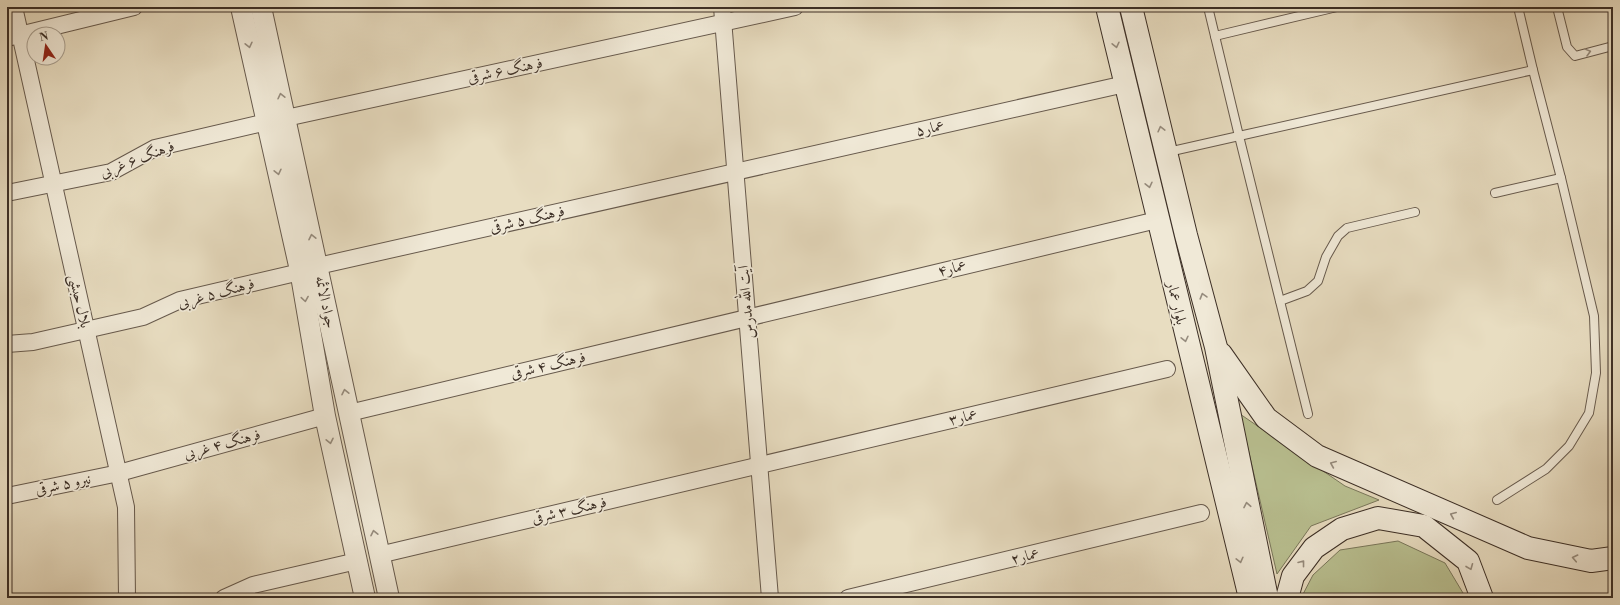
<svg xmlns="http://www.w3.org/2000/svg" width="1620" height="605" viewBox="0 0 1620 605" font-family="'Libre Bodoni',Amiri,serif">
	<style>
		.green { fill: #b9c091; stroke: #7a785c }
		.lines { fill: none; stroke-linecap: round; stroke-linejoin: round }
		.service-casing { stroke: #675a4d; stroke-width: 10 }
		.minor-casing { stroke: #675a4d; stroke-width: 18 }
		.tertiary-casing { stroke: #675a4d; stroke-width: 22 }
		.secondary-casing { stroke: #3c2f26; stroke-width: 24 }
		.service { stroke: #f0e9d7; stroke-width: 8 }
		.minor { stroke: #f0e9d7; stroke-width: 16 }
		.tertiary { stroke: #f0e9d7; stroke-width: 20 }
		.secondary { stroke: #f0e9d7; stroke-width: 22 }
		.oneway { stroke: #968c7e }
		.labels { text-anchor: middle; stroke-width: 3.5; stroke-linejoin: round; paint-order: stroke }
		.street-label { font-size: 15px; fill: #3c2f26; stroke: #f0e9d7 }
	</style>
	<rect width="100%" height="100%" fill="#e8ddc1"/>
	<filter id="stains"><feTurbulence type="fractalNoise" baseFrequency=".005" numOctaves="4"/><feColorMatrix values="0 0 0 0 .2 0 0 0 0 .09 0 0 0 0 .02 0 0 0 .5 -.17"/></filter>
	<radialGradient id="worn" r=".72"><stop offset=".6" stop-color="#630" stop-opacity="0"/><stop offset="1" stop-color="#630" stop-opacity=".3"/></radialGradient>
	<g class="green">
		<polygon points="1240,414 1345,486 1379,500 1311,526 1277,574"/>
		<polygon points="1398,541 1445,563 1466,598 1301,598 1313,575 1340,550"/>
	</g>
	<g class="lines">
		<defs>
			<g id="service">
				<polyline points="1557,7 1567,47 1575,56 1613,46"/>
				<polyline points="1215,36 1337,7"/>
				<polyline points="1168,152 1239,136 1208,7"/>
				<polyline points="1495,193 1561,178 1533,70"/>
				<polyline points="1280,301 1307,291 1318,281 1326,257 1338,236 1347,228 1415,212"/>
				<polyline points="1308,414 1239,136 1533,70 1518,7"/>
				<polyline points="1497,500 1546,469 1569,446 1589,413 1596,373 1594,316 1561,178"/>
			</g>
			<g id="minor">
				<polyline points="14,7 126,507 127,598"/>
				<polyline points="722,7 770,598"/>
				<polyline points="7,38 134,7"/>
				<polyline points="286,118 795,7"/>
				<polyline points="7,193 111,172 155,148 267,122"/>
				<polyline points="318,266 1125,84"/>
				<polyline points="7,344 33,342 143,317 180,300 300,272"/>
				<polyline points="349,413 1157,220"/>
				<polyline points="7,496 119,473 325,416"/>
				<polyline points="379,555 1167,369"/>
				<polyline points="224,598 253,585 357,561"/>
				<polyline points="848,598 1201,513"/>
			</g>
			<g id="tertiary">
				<polyline points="241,7 300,270 325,416 365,598"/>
				<polyline points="261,7 389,598"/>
			</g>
			<g id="secondary">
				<path d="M1107,7C1154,204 1202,401 1250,598"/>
				<polyline points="1131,7 1186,235 1216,347 1267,598"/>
				<polyline points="1221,354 1266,418 1317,456 1528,548 1591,561 1613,558"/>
				<polyline points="1287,598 1293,576 1314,548 1342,529 1378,518 1424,526 1468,561 1482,598"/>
			</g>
		</defs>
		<use href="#service" class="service-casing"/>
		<use href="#minor" class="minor-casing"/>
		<use href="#tertiary" class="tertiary-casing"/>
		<use href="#secondary" class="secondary-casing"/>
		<use href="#service" class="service"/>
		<use href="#minor" class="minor"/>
		<use href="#tertiary" class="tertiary"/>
		<use href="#secondary" class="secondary"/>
	</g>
	<defs><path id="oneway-chevron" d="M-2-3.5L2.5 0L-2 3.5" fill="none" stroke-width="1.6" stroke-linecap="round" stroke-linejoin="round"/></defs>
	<g class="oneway">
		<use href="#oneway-chevron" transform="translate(249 45) rotate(77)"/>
		<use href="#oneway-chevron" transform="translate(1116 45) rotate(77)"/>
		<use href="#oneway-chevron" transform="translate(1588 52) rotate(-15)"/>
		<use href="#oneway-chevron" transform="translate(281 96) rotate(-103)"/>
		<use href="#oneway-chevron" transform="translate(1161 129) rotate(-104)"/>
		<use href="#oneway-chevron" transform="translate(278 172) rotate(77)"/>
		<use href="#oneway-chevron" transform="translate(1149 185) rotate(77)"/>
		<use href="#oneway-chevron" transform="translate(312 237) rotate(-102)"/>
		<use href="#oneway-chevron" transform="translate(1203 296) rotate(-106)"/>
		<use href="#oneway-chevron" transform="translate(305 299) rotate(81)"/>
		<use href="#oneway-chevron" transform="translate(1185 339) rotate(77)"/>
		<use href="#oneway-chevron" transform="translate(345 392) rotate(-102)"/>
		<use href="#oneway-chevron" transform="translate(330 441) rotate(78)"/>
		<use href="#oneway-chevron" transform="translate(1333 464) rotate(-157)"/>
		<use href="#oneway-chevron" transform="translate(1247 505) rotate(-101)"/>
		<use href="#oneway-chevron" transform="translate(1453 515) rotate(-157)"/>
		<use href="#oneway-chevron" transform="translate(374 533) rotate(-102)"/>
		<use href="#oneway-chevron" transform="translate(1575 558) rotate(-168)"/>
		<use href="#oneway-chevron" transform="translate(1240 560) rotate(76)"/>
		<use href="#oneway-chevron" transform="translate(1302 563) rotate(-52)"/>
		<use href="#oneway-chevron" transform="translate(1470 567) rotate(68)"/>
	</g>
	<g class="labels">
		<g class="street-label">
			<text transform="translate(505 70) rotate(-12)" y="5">فرهنگ ۶ شرقی</text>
			<text transform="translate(930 128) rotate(-13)" y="5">عمار۵</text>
			<text transform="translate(137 159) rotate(-21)" y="5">فرهنگ ۶ غربی</text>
			<text transform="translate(527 219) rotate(-13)" y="5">فرهنگ ۵ شرقی</text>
			<text transform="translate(952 268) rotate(-13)" y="5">عمار۴</text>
			<text transform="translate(216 293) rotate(-15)" y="5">فرهنگ ۵ غربی</text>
			<text transform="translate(80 301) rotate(77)" y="5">بلال حبشی</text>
			<text transform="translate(326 302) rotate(78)" y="5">جواد الائمه</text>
			<text transform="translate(746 302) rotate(-95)" y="5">آیت الله مدرس</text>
			<text transform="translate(1177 303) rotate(77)" y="5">بلوار عمار</text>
			<text transform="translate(548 365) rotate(-13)" y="5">فرهنگ ۴ شرقی</text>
			<text transform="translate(963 417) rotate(-13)" y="5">عمار۳</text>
			<text transform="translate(222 444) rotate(-15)" y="5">فرهنگ ۴ غربی</text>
			<text transform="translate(63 484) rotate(-12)" y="5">نیرو ۵ شرقی</text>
			<text transform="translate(569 510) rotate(-13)" y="5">فرهنگ ۳ شرقی</text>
			<text transform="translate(1025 556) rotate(-14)" y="5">عمار۲</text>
		</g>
	</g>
	<rect width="1620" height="605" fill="none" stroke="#e8ddc1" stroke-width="24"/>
	<rect x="8" y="8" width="1604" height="589" fill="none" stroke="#3c2f26" stroke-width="2"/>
	<rect x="12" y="12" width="1596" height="581" fill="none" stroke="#3c2f26"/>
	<g transform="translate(46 46) rotate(347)"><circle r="19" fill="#f0e9d7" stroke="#a89f90"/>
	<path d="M0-3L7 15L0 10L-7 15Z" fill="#8f2418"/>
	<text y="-6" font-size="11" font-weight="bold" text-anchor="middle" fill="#3c2f26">N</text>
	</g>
	<rect width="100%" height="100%" filter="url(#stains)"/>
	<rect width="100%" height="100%" fill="url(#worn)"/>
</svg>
